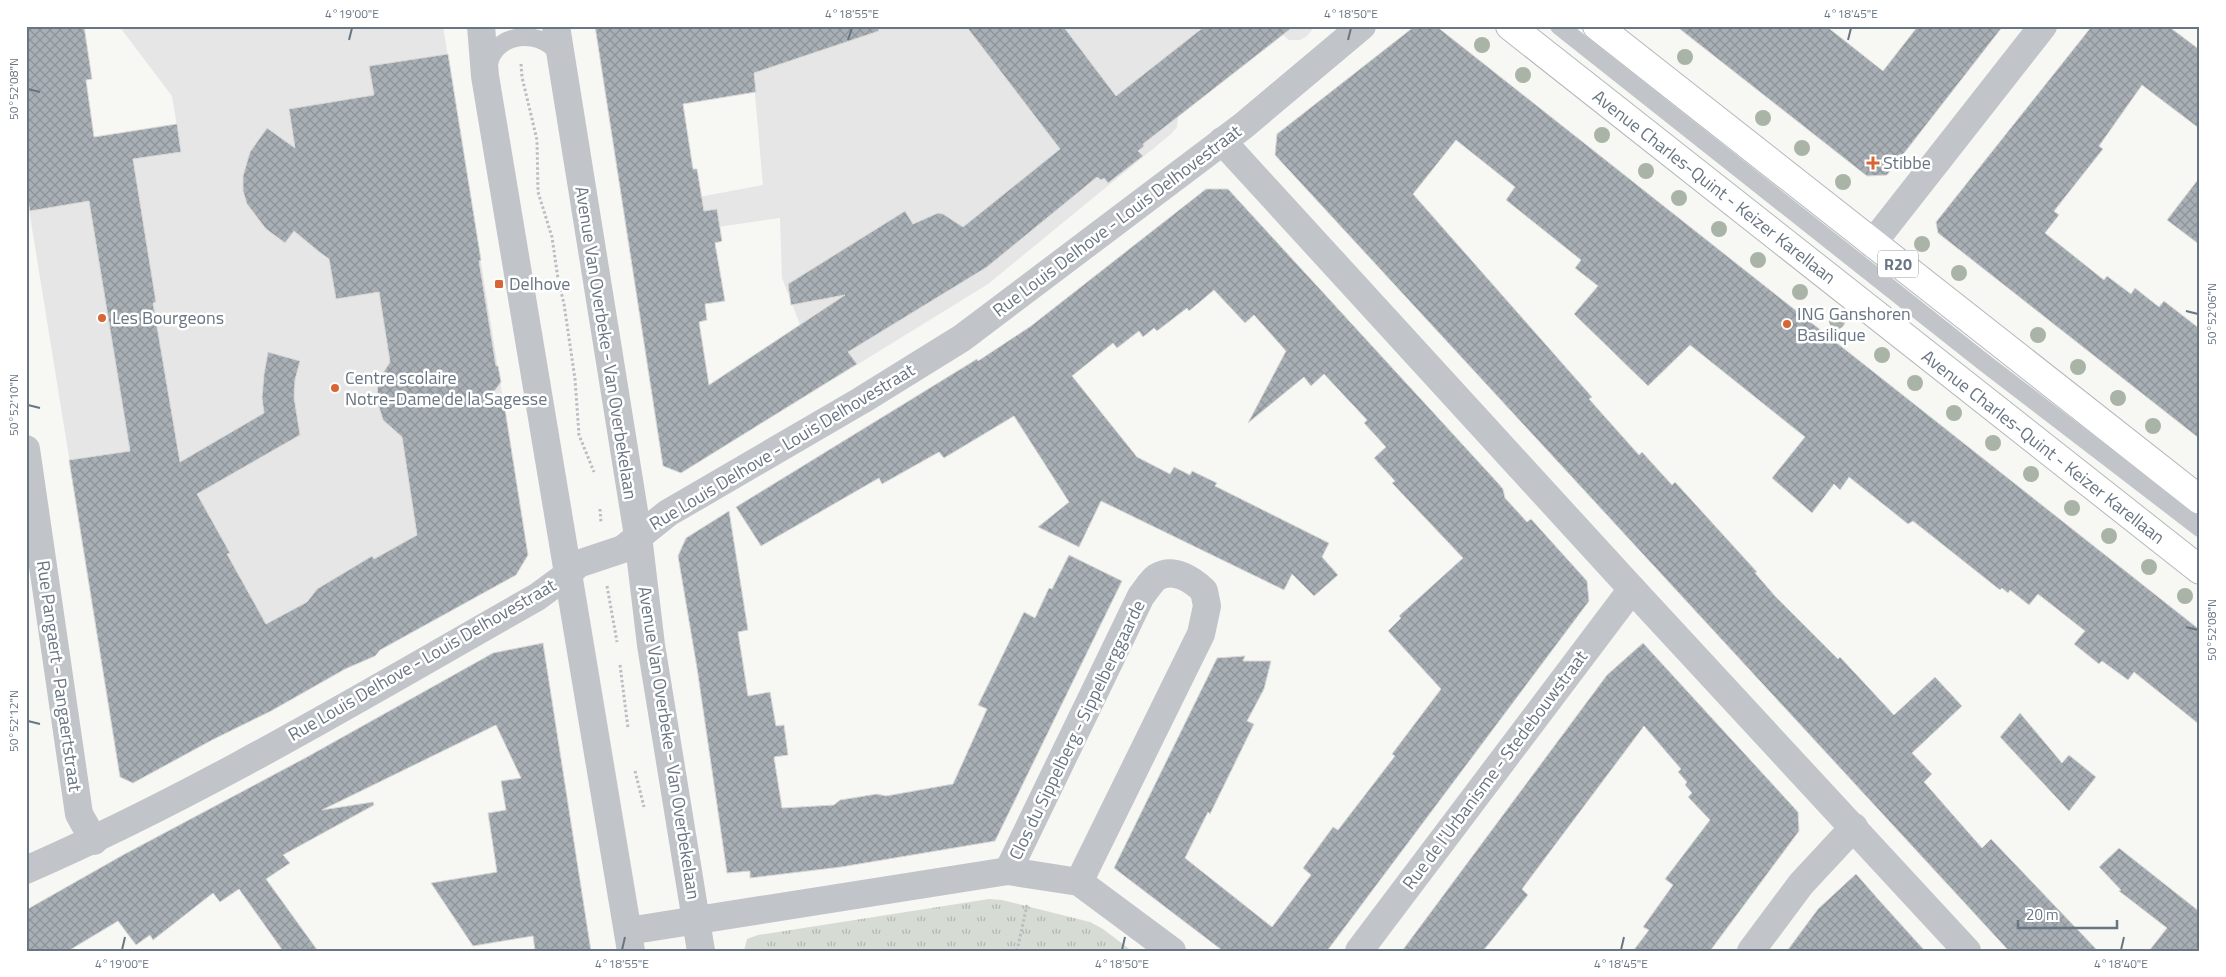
<svg xmlns="http://www.w3.org/2000/svg" width="2226" height="977" viewBox="0 0 2226 977" font-family="'Titillium Web',sans-serif">
	<style>
		.built { fill: #e5e6e5 }
		.grass { fill: url(#grass-tufts) }
		.building { fill: url(#building-cross-hatch); stroke: #d8d9d7 }
		.lines { fill: none; stroke-linecap: round; stroke-linejoin: round }
		.primary-casing { stroke: #b4b8bc; stroke-width: 30 }
		.path { stroke: #bbbdc0; stroke-width: 3; stroke-dasharray: 2.5 2.5; stroke-linecap: butt }
		.lane { stroke: #c1c4c8; stroke-width: 18 }
		.street { stroke: #c1c4c8; stroke-width: 28 }
		.primary { stroke: #fff; stroke-width: 28 }
		.tree { fill: #a9b3a6 }
		.ticks { fill: none; stroke: #687583; stroke-width: 2 }
		.poi-dot { fill: #d86533; stroke: #fff; stroke-width: 2 }
		.labels { text-anchor: middle; stroke-width: 5; stroke-linejoin: round; paint-order: stroke }
		.shield { fill: #fff; stroke: #959ea8; stroke-width: 1 }
		.shield-label { font-size: 16px; font-weight: bold; fill: #687583 }
		.poi-label { font-size: 18px; fill: #687583; stroke: #fff; text-anchor: start }
		.street-label { font-size: 18px; fill: #687583; stroke: #fff }
		.neatline { fill: none; stroke: #687583; stroke-width: 2 }
		.ticks-label { font-size: 12px; text-anchor: middle; fill: #687583 }
	</style>
	<defs>
		<pattern id="grass-tufts" width="24" height="20" patternUnits="userSpaceOnUse" patternTransform="scale(1.25)"><rect width="24" height="20" fill="#d6dcd4"/><path d="M3 7l-1-3M5 7V3M7 7l1-3M15 17l-1-3M17 17v-4M19 17l1-3" fill="none" stroke="#b1b7b1"/></pattern>
		<pattern id="building-cross-hatch" width="8" height="8" patternUnits="userSpaceOnUse" patternTransform="scale(1.25)"><rect width="8" height="8" fill="#a8afb5"/><path d="M0 0l8 8M0 8l8-8" fill="none" stroke="#8d9399"/></pattern>
	</defs>
	<rect width="100%" height="100%" fill="#f7f7f4"/>
	<g class="built">
		<polygon points="119,26 443,26 528,555 516,575 386,643 375,656 345,669 271,711 214,611 75,494 26,191 26,176 181,151 172,96"/>
		<polygon points="749,26 1315,26 1307,36 1300,40 1289,40 1283,35 1183,113 1178,117 1177,127 1171,134 988,284 834,379 801,327 782,278 780,218 628,240 624,211 763,185"/>
	</g>
	<polygon class="grass" points="989,899 1002,900 1090,922 1103,929 1132,951 744,951 747,939 758,935"/>
	<g class="building">
		<polygon points="26,26 84,26 92,79 86,80 94,137 177,124 181,152 133,159 156,302 153,303 180,462 264,413 262,398 264,374 268,352 300,361 295,380 294,397 300,435 197,494 230,553 227,554 266,624 307,602 317,589 372,556 374,559 417,535 402,437 383,420 377,400 378,381 390,362 379,292 336,299 329,259 318,251 294,231 285,243 266,229 247,204 243,191 243,176 250,152 267,128 295,148 289,109 374,95 369,66 448,54 481,260 479,261 496,366 498,366 501,382 493,393 504,403 528,555 516,575 380,650 375,656 345,669 271,711 212,740 133,783 120,777 69,460 130,451 89,201 30,211 26,191"/>
		<polygon points="595,26 878,26 879,31 754,73 756,92 683,104 693,169 697,169 704,211 717,209 722,241 715,243 725,301 705,304 707,320 699,322 709,385 845,295 791,305 788,284 905,211 913,224 938,213 943,214 963,227 1060,149 966,26 1063,26 1116,96 1205,26 1294,26 1143,144 1144,146 1138,151 1143,156 1108,183 1104,178 1101,180 1097,177 987,267 848,352 857,364 681,473 663,466"/>
		<polygon points="1415,26 1436,26 2200,630 2200,725 2134,672 2128,680 2102,661 2099,664 2074,644 2085,631 2038,594 2029,605 2010,590 2008,593 2002,588 2000,590 1913,521 1908,524 1849,477 1840,490 1834,484 1812,513 1772,478 1805,437 1690,345 1648,386 1574,314 1598,286 1575,268 1581,260 1506,200 1515,187 1456,140 1413,194 1592,397 1589,399 1639,455 1642,452 1672,485 1675,482 1757,572 1755,573 1775,596 1838,659 1840,657 1894,715 1935,677 1962,706 1912,753 1932,774 1924,782 1982,848 1991,839 2098,951 2009,951 1275,155 1277,134"/>
		<polygon points="1676,26 1826,26 1883,71 1918,26 2003,26 1887,175 1867,176"/>
		<polygon points="2092,26 2168,26 2200,50 2200,129 2142,85 2099,146 2103,149 2054,211 2059,215 2045,233 2104,280 2107,276 2131,294 2135,288 2159,307 2164,301 2200,329 2200,439 1938,233 1936,222"/>
		<polygon points="2200,177 2200,245 2167,220"/>
		<polygon points="1206,189 1228,189 1497,482 1503,489 1505,498 1527,522 1531,519 1587,581 1589,601 1327,951 1223,951 1114,868 1217,658 1245,656 1243,661 1271,661 1264,689 1247,721 1254,724 1210,814 1208,812 1185,858 1272,927 1311,875 1303,868 1333,827 1338,830 1395,756 1392,754 1441,689 1388,631 1401,618 1399,616 1463,558 1392,483 1395,481 1374,458 1386,447 1364,423 1367,420 1324,374 1311,386 1304,377 1248,423 1286,351 1254,315 1245,323 1214,290 1189,311 1187,308 1157,331 1154,328 1143,337 1139,331 1117,348 1113,343 1072,376 1137,457 1170,474 1174,467 1190,475 1192,471 1217,483 1215,486 1329,543 1322,557 1338,575 1314,596 1292,574 1284,590 1101,501 1079,547 1038,527 1069,502 1014,416 944,458 939,452 882,484 879,478 761,546 736,507 977,359 978,361 1031,326"/>
		<polygon points="729,511 748,630 738,632 748,696 770,692 776,726 784,725 788,755 774,757 782,808 834,805 840,800 877,794 886,796 953,784 987,709 978,705 1024,612 1035,618 1049,588 1052,589 1069,555 1122,581 995,841 841,867 750,878 750,871 727,873 697,668 678,556 686,538"/>
		<polygon points="543,643 591,951 535,951 533,936 473,946 431,883 497,872 488,813 506,810 501,781 521,778 496,725 322,810 373,802 374,805 283,855 290,863 266,879 318,951 283,951 239,889 220,902 213,893 153,940 150,935 136,945 118,921 68,951 26,951 26,910 123,855 307,757 493,653"/>
		<polygon points="1643,643 1798,812 1799,831 1710,951 1633,951 1649,930 1643,927 1673,885 1665,879 1710,820 1688,797 1692,793 1685,785 1687,782 1678,772 1681,769 1644,726 1522,889 1528,895 1483,951 1402,951 1607,675"/>
		<polygon points="2020,713 2062,763 2069,755 2096,777 2069,811 2000,737"/>
		<polygon points="2119,848 2200,912 2200,951 2149,951 2167,928 2119,891 2121,890 2099,867"/>
		<polygon points="1856,874 1878,899 1925,951 1787,951 1818,909"/>
	</g>
	<g class="lines">
		<defs>
			<g id="primary">
				<polyline points="1510,26 2200,570"/>
				<polyline points="1597,26 2200,500"/>
			</g>
		</defs>
		<use href="#primary" class="primary-casing"/>
		<g class="path">
			<polyline points="521,64 522,77 537,140 538,192 552,237 558,279 564,304 575,379 579,435 594,472"/>
			<polyline points="600,509 601,523"/>
			<polyline points="607,586 617,642"/>
			<polyline points="620,665 628,728"/>
			<polyline points="635,771 644,807"/>
			<polyline points="1017,951 1027,905"/>
		</g>
		<g class="lane">
			<polyline points="1559,26 1986,364 2200,528"/>
			<path d="M487,70C489,65 490,59 492,55C504,34 533,32 551,46C555,49 557,55 560,59"/>
		</g>
		<g class="street">
			<polyline points="481,26 485,76 631,951"/>
			<polyline points="556,26 638,536 651,645 701,951"/>
			<polyline points="1222,141 1632,589 1967,951"/>
			<polyline points="1872,244 2043,26"/>
			<polyline points="26,449 79,814 94,841"/>
			<path d="M26,870C203,793 369,692 537,597L567,575L578,564L623,549L668,513L862,400L962,338L1243,126L1362,26"/>
			<path d="M1008,871L1141,596C1146,590 1151,581 1157,577C1174,567 1193,580 1204,591L1207,606L1201,634L1079,882"/>
			<polyline points="628,931 1008,871 1079,882 1172,951"/>
			<polyline points="1359,951 1632,589"/>
			<polyline points="1751,951 1801,884 1854,827"/>
		</g>
		<use href="#primary" class="primary"/>
	</g>
	<g class="tree">
		<circle cx="1482" cy="45" r="8"/>
		<circle cx="1685" cy="57" r="8"/>
		<circle cx="1523" cy="75" r="8"/>
		<circle cx="1763" cy="118" r="8"/>
		<circle cx="1602" cy="135" r="8"/>
		<circle cx="1802" cy="148" r="8"/>
		<circle cx="1646" cy="171" r="8"/>
		<circle cx="1843" cy="182" r="8"/>
		<circle cx="1679" cy="198" r="8"/>
		<circle cx="1719" cy="229" r="8"/>
		<circle cx="1922" cy="244" r="8"/>
		<circle cx="1758" cy="260" r="8"/>
		<circle cx="1959" cy="273" r="8"/>
		<circle cx="1800" cy="292" r="8"/>
		<circle cx="1837" cy="321" r="8"/>
		<circle cx="2038" cy="335" r="8"/>
		<circle cx="1882" cy="355" r="8"/>
		<circle cx="2078" cy="367" r="8"/>
		<circle cx="1915" cy="383" r="8"/>
		<circle cx="2118" cy="398" r="8"/>
		<circle cx="1954" cy="413" r="8"/>
		<circle cx="2153" cy="426" r="8"/>
		<circle cx="1993" cy="443" r="8"/>
		<circle cx="2031" cy="474" r="8"/>
		<circle cx="2072" cy="508" r="8"/>
		<circle cx="2109" cy="536" r="8"/>
		<circle cx="2149" cy="567" r="8"/>
		<circle cx="2185" cy="596" r="8"/>
	</g>
	<path class="ticks" d="M349,40L352,28M848,40L852,28M1348,40L1351,28M1848,40L1851,28M28,89L40,92M2186,311L2198,314M28,405L40,408M2186,627L2198,630M28,721L40,724M122,950L125,937M622,950L625,937M1122,950L1125,937M1621,950L1624,937M2121,950L2124,937"/>
	<g class="poi-dot">
		<path d="M1870.5 155.5h5v5h5v5h-5v5h-5v-5h-5v-5h5z"/>
		<rect x="494" y="279" width="10" height="10" rx="2.5"/>
		<circle cx="102" cy="318" r="5"/>
		<circle cx="1787" cy="324" r="5"/>
		<circle cx="335" cy="388" r="5"/>
	</g>
	<g class="labels">
		<rect class="shield" x="1878" y="250.5" width="40" height="27" rx="4"/>
		<g class="shield-label">
			<text x="1898" y="270">R20</text>
		</g>
		<g class="poi-label">
			<text x="1883" y="169">Stibbe</text>
			<text x="509" y="290">Delhove</text>
			<text x="1797" y="320">ING Ganshoren<tspan x="1797" dy="21">Basilique</tspan></text>
			<text x="112" y="324">Les Bourgeons</text>
			<text x="345" y="384">Centre scolaire<tspan x="345" dy="21">Notre-Dame de la Sagesse</tspan></text>
		</g>
		<g class="street-label">
			<text transform="translate(1714 187) rotate(38)" y="6">Avenue Charles-Quint - Keizer Karellaan</text>
			<text transform="translate(1117 221) rotate(-37)" y="6">Rue Louis Delhove - Louis Delhovestraat</text>
			<text transform="translate(606 343) rotate(81)" y="6">Avenue Van Overbeke - Van Overbekelaan</text>
			<text transform="translate(782 447) rotate(-31)" y="6">Rue Louis Delhove - Louis Delhovestraat</text>
			<text transform="translate(2043 447) rotate(38)" y="6">Avenue Charles-Quint - Keizer Karellaan</text>
			<text transform="translate(422 660) rotate(-30)" y="6">Rue Louis Delhove - Louis Delhovestraat</text>
			<text transform="translate(59 676) rotate(82)" y="6">Rue Pangaert - Pangaertstraat</text>
			<text transform="translate(1077 730) rotate(-64)" y="6">Clos du Sippelberg - Sippelberggaarde</text>
			<text transform="translate(669 743) rotate(81)" y="6">Avenue Van Overbeke - Van Overbekelaan</text>
			<text transform="translate(1495 770) rotate(-53)" y="6">Rue de l'Urbanisme - Stedebouwstraat</text>
		</g>
	</g>
	<rect width="2226" height="977" fill="none" stroke="#ffffff" stroke-width="55"/>
	<path d="M2018 920v8h99v-8" fill="none" stroke="#687583" stroke-width="2.5"/>
	<text x="2026" y="920" font-size="15" fill="#687583" stroke="#ffffff" stroke-width="4" paint-order="stroke">20 m</text>
	<rect x="28" y="28" width="2170" height="922" class="neatline"/>
	<g class="ticks-label">
		<text x="352" y="18">4°19'00"E</text>
		<text x="852" y="18">4°18'55"E</text>
		<text x="1351" y="18">4°18'50"E</text>
		<text x="1851" y="18">4°18'45"E</text>
		<text transform="translate(14 89) rotate(-90)" y="4">50°52'08"N</text>
		<text transform="translate(2212 314) rotate(-90)" y="4">50°52'06"N</text>
		<text transform="translate(14 405) rotate(-90)" y="4">50°52'10"N</text>
		<text transform="translate(2212 630) rotate(-90)" y="4">50°52'08"N</text>
		<text transform="translate(14 721) rotate(-90)" y="4">50°52'12"N</text>
		<text x="122" y="968">4°19'00"E</text>
		<text x="622" y="968">4°18'55"E</text>
		<text x="1122" y="968">4°18'50"E</text>
		<text x="1621" y="968">4°18'45"E</text>
		<text x="2121" y="968">4°18'40"E</text>
	</g>
</svg>
